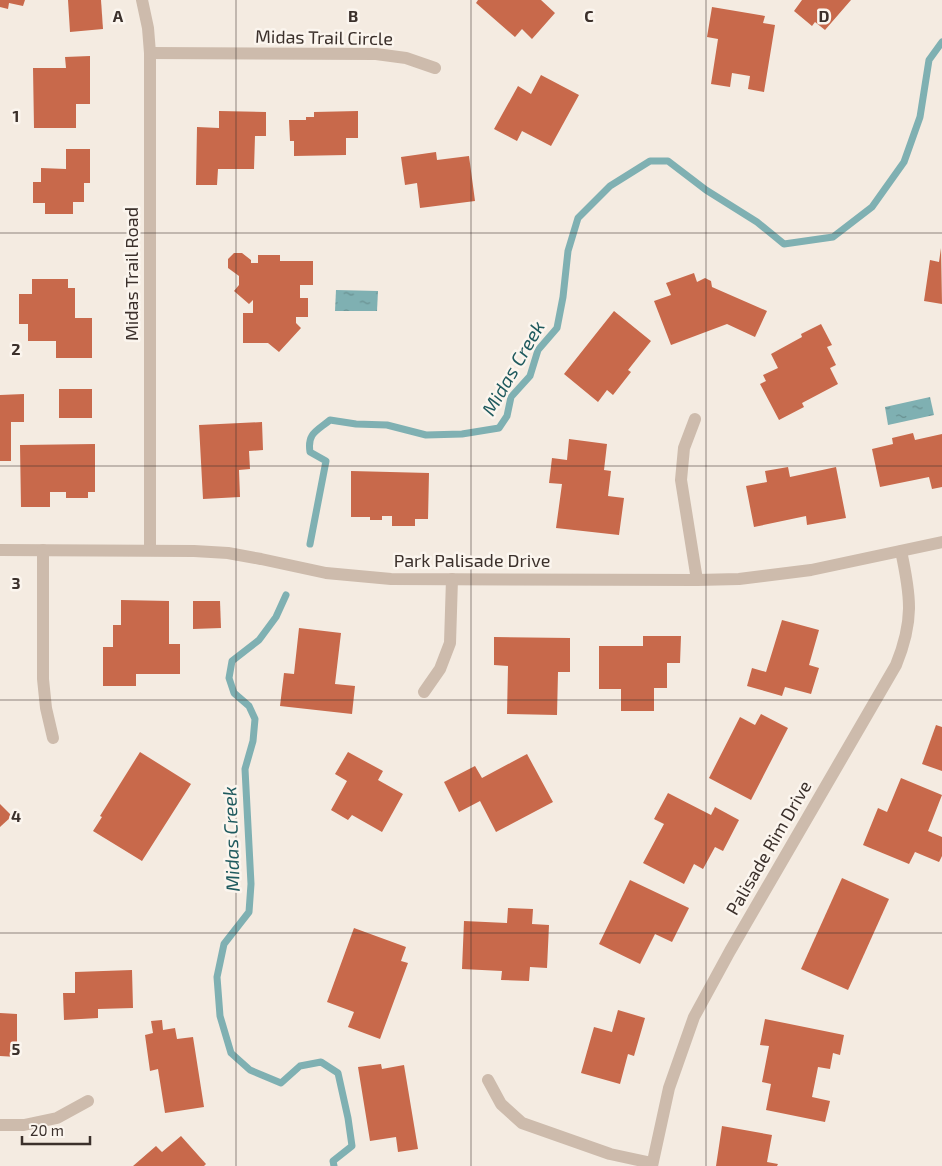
<svg xmlns="http://www.w3.org/2000/svg" width="942" height="1166" viewBox="0 0 942 1166" font-family="'Exo 2',sans-serif">
	<style>
		.water { fill: url(#water-ripples) }
		.lines { fill: none; stroke-linecap: round; stroke-linejoin: round }
		.stream { stroke: #7fb0b2; stroke-width: 7 }
		.building { fill: #c8694b }
		.minor { stroke: #cdbbac; stroke-width: 12 }
		.grid { fill: none; stroke: #3b302b; stroke-width: 1; stroke-opacity: 0.55 }
		.labels { text-anchor: middle; stroke-width: 5; stroke-linejoin: round; paint-order: stroke }
		.street-label { font-size: 18px; fill: #3b302b; stroke: #fbf5ee }
		.water-label { font-size: 19px; font-style: italic; fill: #1f5a5e; stroke: #fbf5ee }
		.grid-label { font-size: 16px; text-anchor: middle; font-weight: bold; fill: #3b302b; stroke: #fbf5ee; stroke-width: 5; stroke-linejoin: round; paint-order: stroke }
	</style>
	<defs>
		<pattern id="water-ripples" width="26" height="14" patternUnits="userSpaceOnUse" patternTransform="scale(1.25)"><rect width="26" height="14" fill="#7fb0b2"/><path d="M2 4q2-2 4 0t4 0M15 11q2-2 4 0t4 0" fill="none" stroke="#699091"/></pattern>
	</defs>
	<rect width="100%" height="100%" fill="#f4ebe1"/>
	<g class="water">
		<polygon points="336,290 378,291 377,311 335,311"/>
		<polygon points="930,397 934,415 888,425 885,407"/>
	</g>
	<g class="lines">
		<g class="stream">
			<path d="M310,544L326,461L310,452C307,433 317,431 330,420L356,424L387,425L426,435L462,434L499,428L507,416L511,397L530,376L538,350L557,328L563,297L568,251L578,218L610,186L650,161H668L706,190L757,222L784,244L833,237L872,207L904,162L920,117L929,60L942,42"/>
			<polyline points="286,595 276,617 259,640 232,661 229,678 234,693 249,706 255,719 253,741 245,769 251,884 249,912 224,944 217,977 220,1016 231,1053 250,1070 281,1083 300,1066 321,1062 338,1073 348,1118 352,1146 333,1161 334,1166"/>
		</g>
	</g>
	<g class="building">
		<polygon points="0,0 25,0 23,6 9,3 8,9 0,7"/>
		<polygon points="68,0 101,0 103,29 70,32"/>
		<polygon points="478,0 541,0 555,13 532,39 522,29 515,37 476,3"/>
		<polygon points="802,0 851,0 825,30 815,22 812,26 794,11"/>
		<polygon points="712,7 765,16 763,23 775,25 764,92 748,89 750,76 732,73 730,87 711,84 718,39 707,37"/>
		<polygon points="90,56 90,104 76,104 76,128 34,128 33,68 66,68 65,57"/>
		<polygon points="541,75 579,95 551,146 522,131 517,141 494,129 518,86 531,94"/>
		<polygon points="219,111 266,112 266,136 255,136 254,169 218,169 217,185 196,185 197,127 219,128"/>
		<polygon points="358,111 358,138 346,138 346,155 294,156 294,141 290,141 289,120 306,120 306,117 314,117 314,112"/>
		<polygon points="66,149 90,149 90,183 84,183 84,202 73,202 73,214 45,214 45,203 33,203 33,182 41,182 41,168 66,169"/>
		<polygon points="436,152 437,160 469,156 475,201 420,208 417,183 405,185 401,157"/>
		<polygon points="941,248 942,304 924,301 930,260 939,262"/>
		<polygon points="234,253 242,253 251,260 251,263 258,263 258,255 280,255 280,261 313,261 313,285 300,285 300,298 308,298 308,317 296,317 296,323 301,328 279,352 268,343 243,343 243,313 253,313 253,300 249,304 234,291 239,285 239,276 228,268 228,259"/>
		<polygon points="694,273 697,282 705,278 711,281 712,287 767,311 755,337 727,324 671,345 654,301 671,295 666,283"/>
		<polygon points="32,279 68,279 68,288 75,288 75,318 92,318 92,358 56,358 56,341 28,341 28,324 19,324 19,294 32,294"/>
		<polygon points="614,311 651,341 628,370 631,372 613,395 607,390 598,402 564,374"/>
		<polygon points="821,324 832,345 827,347 836,365 830,368 838,384 802,403 804,407 779,420 760,384 766,381 763,375 778,368 771,354 802,337 801,334"/>
		<rect x="59" y="389" width="33" height="29"/>
		<polygon points="24,394 24,422 11,422 11,461 0,461 0,395"/>
		<polygon points="262,422 263,450 249,451 250,469 239,470 240,497 203,499 199,425"/>
		<polygon points="913,433 915,440 942,434 942,487 932,489 929,477 880,487 872,449 893,444 892,438"/>
		<polygon points="569,439 607,444 604,470 611,471 608,496 624,498 619,535 556,528 562,484 549,483 552,458 567,460"/>
		<polygon points="95,444 95,492 88,492 88,498 66,498 66,492 50,492 50,507 21,507 20,445"/>
		<polygon points="788,467 790,477 836,467 846,518 807,525 806,516 754,527 746,486 767,482 765,471"/>
		<polygon points="351,471 429,473 428,519 415,519 415,526 392,526 392,516 382,516 382,520 370,520 370,517 351,517"/>
		<polygon points="121,600 169,601 169,644 180,644 180,674 136,674 136,686 103,686 103,647 113,647 113,625 121,625"/>
		<polygon points="193,601 220,601 221,628 193,629"/>
		<polygon points="782,620 819,630 809,665 819,668 811,694 785,687 782,696 747,686 752,668 766,672"/>
		<polygon points="299,628 341,633 335,684 355,686 352,714 280,706 284,673 294,674"/>
		<polygon points="643,636 681,636 680,663 667,663 667,688 654,688 654,711 621,711 621,689 599,689 599,646 643,646"/>
		<polygon points="494,637 570,638 570,672 558,672 557,715 507,714 508,666 494,665"/>
		<polygon points="761,714 788,728 751,800 709,778 740,717 755,725"/>
		<polygon points="936,725 942,727 942,771 922,764"/>
		<polygon points="140,752 191,784 142,861 93,831 102,817 100,816"/>
		<polygon points="348,752 383,771 378,780 403,794 382,832 352,815 348,820 331,810 347,781 335,774"/>
		<polygon points="527,754 553,802 496,832 480,801 459,812 444,782 475,766 482,778"/>
		<polygon points="901,778 942,795 928,831 942,837 942,856 939,862 915,852 909,864 863,845 878,808 887,812"/>
		<polygon points="668,793 711,815 715,807 739,820 723,851 715,847 703,869 694,864 684,884 643,863 664,824 654,819"/>
		<polygon points="0,804 12,816 0,827"/>
		<polygon points="842,878 889,899 848,990 801,969"/>
		<polygon points="630,880 689,908 672,942 655,934 640,964 599,944"/>
		<polygon points="508,908 533,909 532,924 549,925 547,968 530,967 529,981 501,980 502,971 462,969 464,921 507,923"/>
		<polygon points="354,928 406,947 401,961 408,963 380,1039 348,1027 354,1012 327,1002"/>
		<polygon points="132,970 133,1008 98,1009 98,1018 64,1020 63,993 75,993 75,972"/>
		<polygon points="618,1010 645,1018 634,1056 628,1054 620,1084 581,1073 594,1027 612,1032"/>
		<polygon points="0,1013 17,1014 17,1057 0,1056"/>
		<polygon points="765,1019 844,1035 840,1055 833,1053 830,1069 818,1067 812,1097 830,1101 825,1122 766,1110 771,1084 762,1082 769,1046 760,1045"/>
		<polygon points="162,1020 163,1030 175,1028 177,1039 193,1037 204,1107 165,1113 158,1069 150,1071 145,1035 153,1033 151,1021"/>
		<polygon points="381,1064 382,1069 404,1065 418,1149 398,1152 396,1137 370,1141 358,1067"/>
		<polygon points="722,1126 772,1135 767,1162 778,1164 777,1166 716,1166"/>
		<polygon points="181,1136 206,1164 204,1166 133,1166 156,1146 162,1152"/>
	</g>
	<g class="lines">
		<g class="minor">
			<polyline points="142,0 148,28 150,53 150,550"/>
			<polyline points="150,53 376,54 406,58 435,68"/>
			<polyline points="695,419 684,448 681,480 697,580"/>
			<polyline points="0,550 194,551 228,553 261,559 326,573 391,579 697,580 739,579 811,570 942,542"/>
			<polyline points="43,550 43,679 46,708 53,738"/>
			<polyline points="424,692 440,669 450,643 452,579"/>
			<polyline points="488,1080 501,1104 522,1123 610,1154 652,1163"/>
			<polyline points="0,1125 24,1125 57,1118 88,1101"/>
			<path d="M652,1166L669,1088L694,1017L730,951L896,665C914,621 911,597 901,551"/>
		</g>
	</g>
	<path class="grid" d="M236,0V1166M471,0V1166M706,0V1166M0,233H942M0,466H942M0,700H942M0,933H942"/>
	<g class="labels">
		<g class="street-label">
			<text transform="translate(324 38) rotate(1)" y="6">Midas Trail Circle</text>
			<text transform="translate(132 274) rotate(-90)" y="6">Midas Trail Road</text>
			<text x="472" y="567">Park Palisade Drive</text>
			<text transform="translate(769 848) rotate(-60)" y="6">Palisade Rim Drive</text>
		</g>
		<g class="water-label">
			<text transform="translate(513 368) rotate(-60)" y="7">Midas Creek</text>
			<text transform="translate(231 839) rotate(-92)" y="7">Midas Creek</text>
		</g>
	</g>
	<g class="grid-label">
		<text x="118" y="22">A</text>
		<text x="353" y="22">B</text>
		<text x="589" y="22">C</text>
		<text x="824" y="22">D</text>
		<text x="16" y="122">1</text>
		<text x="16" y="355">2</text>
		<text x="16" y="589">3</text>
		<text x="16" y="822">4</text>
		<text x="16" y="1055">5</text>
	</g>
	<path d="M22 1136v8h68v-8" fill="none" stroke="#3b302b" stroke-width="2.5"/>
	<text x="30" y="1136" font-size="15" fill="#3b302b" stroke="#fbf5ee" stroke-width="4" paint-order="stroke">20 m</text>
</svg>
